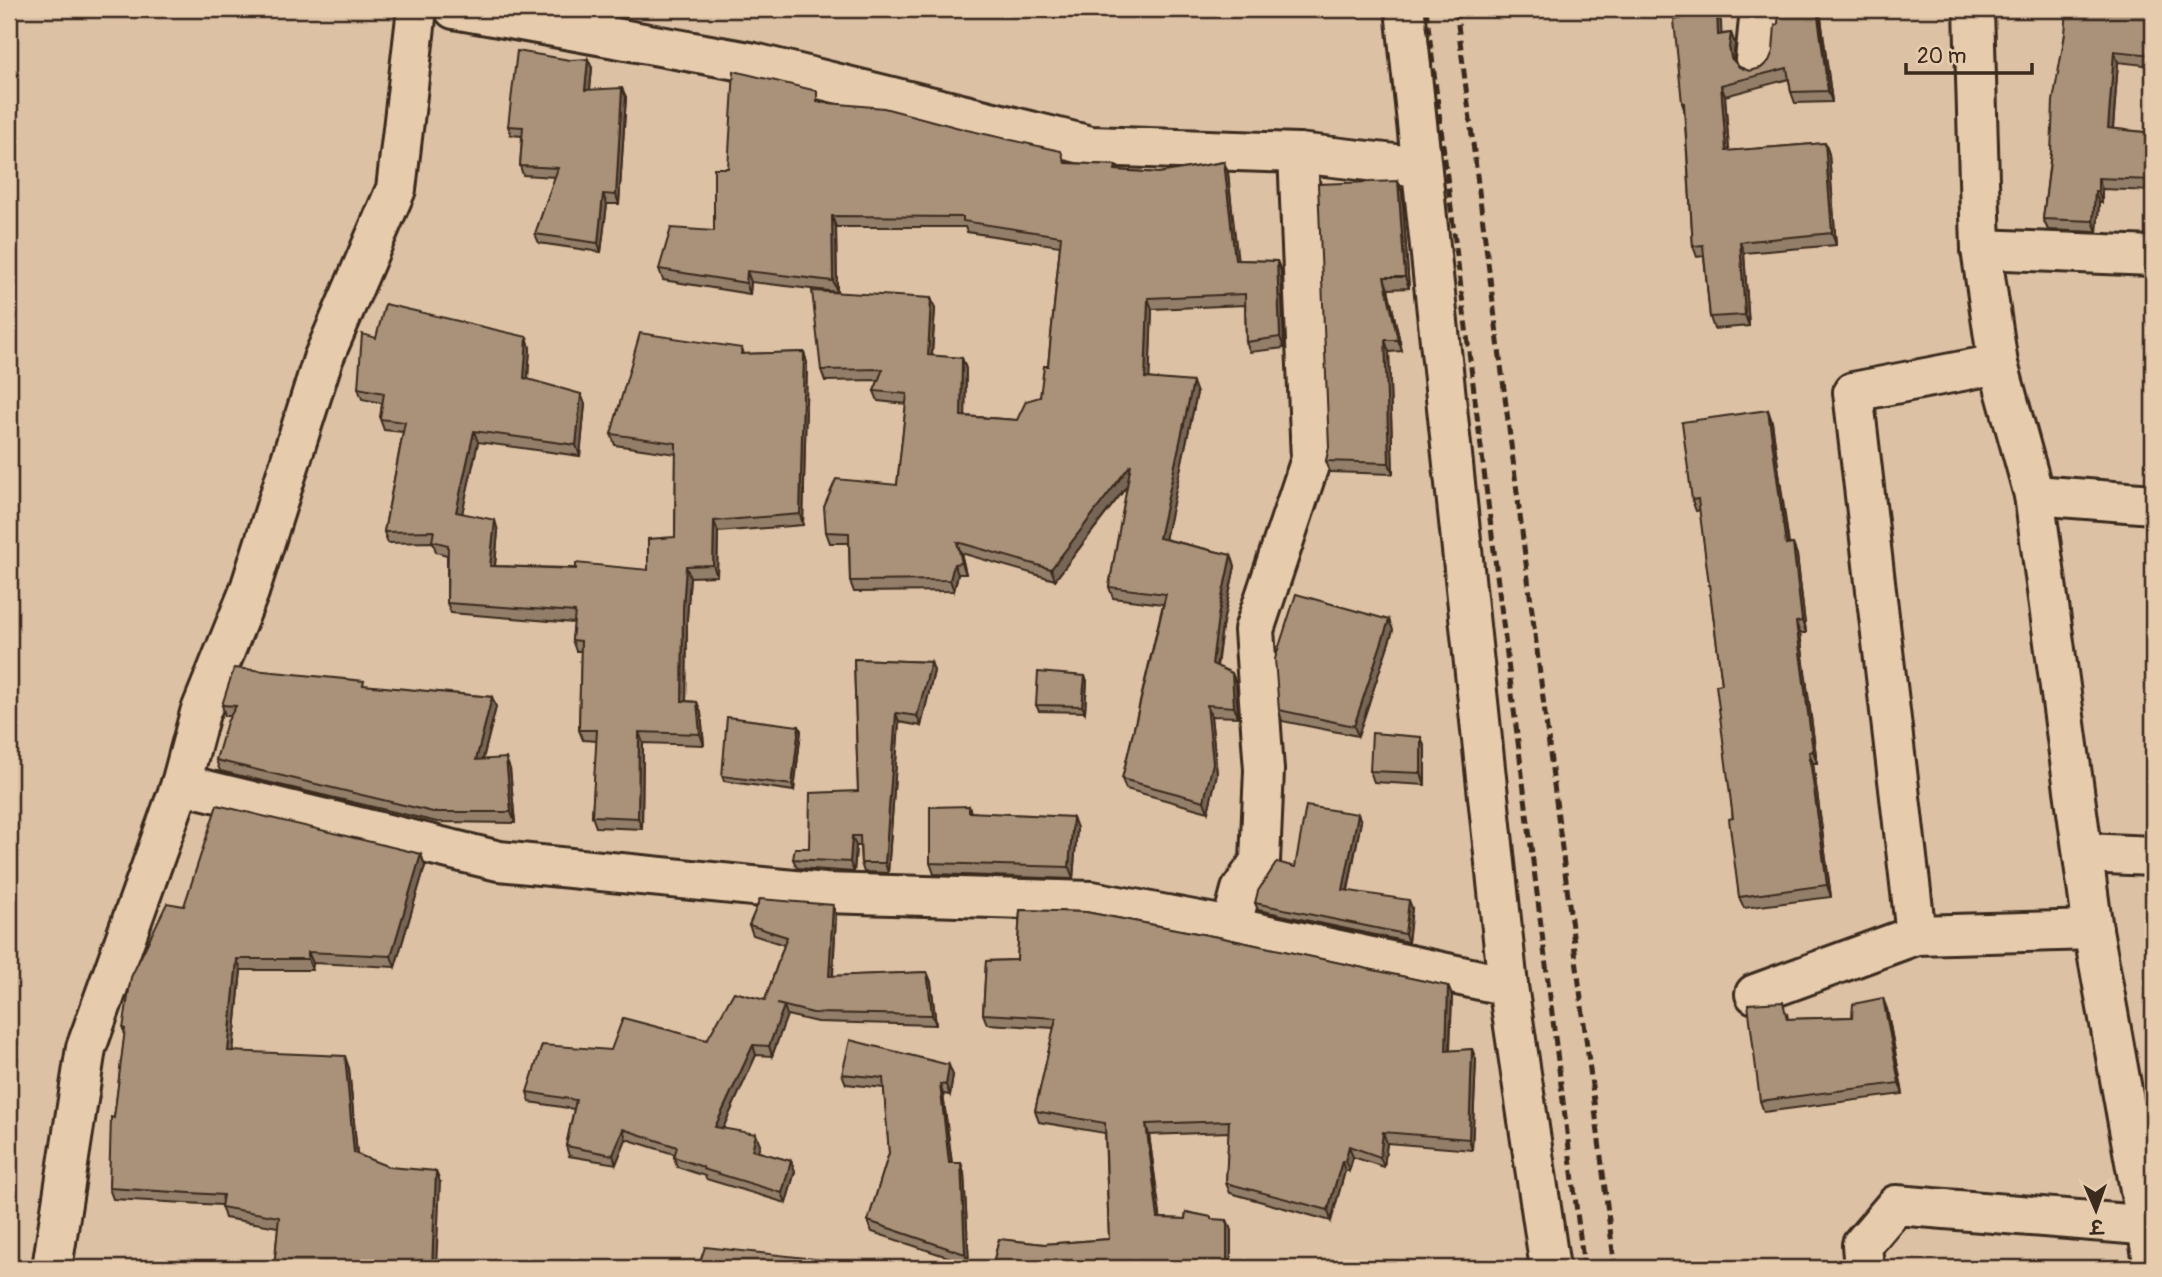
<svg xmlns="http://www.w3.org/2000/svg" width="2162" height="1277" viewBox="0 0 2162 1277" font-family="Pangolin,'Playpen Sans Deva',sans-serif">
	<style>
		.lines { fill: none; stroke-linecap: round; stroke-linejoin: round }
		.minor-casing { stroke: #3b2a1e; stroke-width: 44 }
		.minor { stroke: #e6cbad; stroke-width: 38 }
		.rail { stroke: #3b2a1e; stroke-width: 5; stroke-dasharray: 10 5; stroke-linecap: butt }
		.wall { fill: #927e69; stroke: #3b2a1e; stroke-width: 2 }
		.shaded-wall { fill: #765; stroke: #3b2a1e; stroke-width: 2 }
		.building { fill: #aa927a; stroke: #3b2a1e; stroke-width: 2 }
	</style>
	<rect width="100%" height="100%" fill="#dcc1a4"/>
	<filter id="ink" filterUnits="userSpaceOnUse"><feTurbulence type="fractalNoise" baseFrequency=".0143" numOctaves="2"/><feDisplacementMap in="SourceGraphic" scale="14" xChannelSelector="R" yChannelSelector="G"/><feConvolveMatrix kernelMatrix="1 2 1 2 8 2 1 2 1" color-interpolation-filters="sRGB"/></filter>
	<g filter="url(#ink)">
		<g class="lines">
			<defs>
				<g id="minor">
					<polyline points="454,9 754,63 1091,146 1298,153 1421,167"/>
					<polyline points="1405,9 1508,986 1550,1268"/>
					<polyline points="1974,9 1981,249 1998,364 2034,495 2093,930 2153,1261"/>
					<polyline points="1755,60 1760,9"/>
					<polyline points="1981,249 2153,256"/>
					<polyline points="2034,495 2153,504"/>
					<polyline points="181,784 499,861 825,893 1092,901 1231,927 1508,986"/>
					<polyline points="2083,853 2153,856"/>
					<polyline points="1231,927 1241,890 1260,861 1264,770 1254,630 1311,459 1298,153"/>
					<polyline points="1916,935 1853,392 1998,364"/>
					<polyline points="1755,994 1916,935 2093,930"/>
					<polyline points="52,1268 86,1048 181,784 200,713 249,592 323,359 396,189 417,9"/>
					<polyline points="1864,1268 1862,1245 1896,1205 2153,1226"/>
				</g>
			</defs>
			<use href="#minor" class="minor-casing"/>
			<use href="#minor" class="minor"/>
			<g class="rail">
				<polyline points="1426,9 1584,1268"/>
				<polyline points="1456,9 1615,1268"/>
			</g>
		</g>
		<g class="wall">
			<polygon points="1818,9 1821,18 1832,102 1795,103 1791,92 1789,79 1725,96 1729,151 1825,143 1829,154 1836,245 1744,253 1749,326 1714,329 1710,317 1704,256 1697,257 1693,246 1684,109 1682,103 1717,11 1721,22 1721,34 1731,33 1735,44 1734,61 1739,67 1749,71 1761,68 1769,61"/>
			<polygon points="2153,9 2153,66 2118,62 2113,129 2153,133 2153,191 2102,189 2102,203 2099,203 2097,232 2048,230 2043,219 2065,34"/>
			<polygon points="592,68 590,90 626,97 619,204 607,204 601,252 539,243 535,234 555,177 523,175 520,166 522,136 511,135 508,126"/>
			<polygon points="821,102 1066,163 1116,165 1118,170 1159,173 1224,162 1228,173 1237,260 1277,261 1281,271 1284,348 1250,352 1246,342 1245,305 1152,309 1149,378 1197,393 1165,539 1231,555 1235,566 1222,627 1217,667 1232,673 1236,684 1238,717 1211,716 1217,774 1208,812 1126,789 1122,779 1163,604 1113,598 1109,587 1128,485 1055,580 961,553 966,574 958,574 954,591 854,592 850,581 849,543 830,543 826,532 897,485 906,404 878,401 874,391 879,380 825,381 821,370 931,298 935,309 932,356 962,358 966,369 965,416 1017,420 1040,397 1048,366 1060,246 967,232 965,227 836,227 837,292 751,282 750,294 663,280 659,269 714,231 728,168"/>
			<polygon points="1398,181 1402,192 1409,288 1388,289 1402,351 1389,352 1393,474 1330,472 1326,461"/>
			<polygon points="527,337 530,348 528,379 585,404 580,456 478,442 462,513 498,531 495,566 648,570 675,537 676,454 615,445 611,434 742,348 744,354 804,352 807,363 803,525 718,532 717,576 690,577 687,619 686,701 697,702 701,713 704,745 643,743 642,829 596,827 592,816 597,741 583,740 579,730 581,651 576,651 572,640 574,623 451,613 447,603 447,555 436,552 433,542 388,543 384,532 403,432 384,430 380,419 382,403 362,399 358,388 376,338"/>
			<polygon points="1768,410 1772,422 1789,544 1793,544 1797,555 1806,633 1800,633 1817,763 1813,763 1831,897 1744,908 1739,897 1722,684 1700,510 1696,511 1692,500"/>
			<polygon points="1389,620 1393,630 1358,736 1282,721 1279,710"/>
			<polygon points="854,659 931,662 934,671 921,726 899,722 888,873 864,872 861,863 860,846 856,846 854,872 797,868 793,859 809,848 858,791"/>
			<polygon points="1087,681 1085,712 1039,711 1036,705"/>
			<polygon points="366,686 492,697 496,707 483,759 510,769 515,823 437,822 220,771 216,760 231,716 225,716 222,705"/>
			<polygon points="799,726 801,731 794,791 724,781 722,776"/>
			<polygon points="1421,737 1425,749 1425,785 1374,782 1370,771"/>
			<polygon points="969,806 971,812 1077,828 1073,879 934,874 930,863"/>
			<polygon points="1361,821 1348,891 1412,908 1408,942 1258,910 1255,903 1295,867"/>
			<polygon points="421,854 425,866 395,967 313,963 312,970 241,970 233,1051 349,1068 357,1155 389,1167 440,1182 274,1268 278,1227 225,1218 221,1205 113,1199 109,1188 114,1118 125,1033 123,1029 184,906"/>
			<polygon points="833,905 836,915 833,976 927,972 931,982 936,1025 817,1022 787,1015 772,1056 756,1055 723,1128 760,1144 758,1152 791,1161 795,1171 786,1203 706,1179 705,1176 677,1167 674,1157 674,1154 626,1139 616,1164 569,1156 566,1146 574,1109 530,1102 527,1092 611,1050 707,1040 765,1000 784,945 753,935 749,925"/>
			<polygon points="1020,910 1086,912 1223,938 1448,986 1452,996 1450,1051 1472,1049 1476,1060 1472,1150 1387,1143 1384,1167 1353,1157 1349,1171 1345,1171 1331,1221 1230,1193 1226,1183 1229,1132 1149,1135 1160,1218 1185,1219 1186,1212 1211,1217 1212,1220 1227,1220 1231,1230 1231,1268 992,1268 999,1239 1044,1244 1109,1239 1105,1133 1039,1122 1035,1111 1054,1028 987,1024 983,1014 986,961 1017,960"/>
			<polygon points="1887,1009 1903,1094 1764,1112 1760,1101 1787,1013 1788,1019 1852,1017"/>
			<polygon points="842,1074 953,1075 950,1095 943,1094 952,1163 961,1163 964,1173 969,1264 872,1232 868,1221 889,1153 884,1088 846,1084"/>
		</g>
		<g class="shaded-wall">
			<polygon points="1818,9 1821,18 1832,102 1828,91"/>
			<polygon points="1717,11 1721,22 1722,46 1718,35"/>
			<polygon points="1731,33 1735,44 1733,59 1735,70 1731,58 1729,47"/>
			<polygon points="2114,51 2118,62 2112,140 2108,128"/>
			<polygon points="588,59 592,68 589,99 585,90"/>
			<polygon points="1721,85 1725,96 1730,163 1726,151"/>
			<polygon points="622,88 626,97 619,204 616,195"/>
			<polygon points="1825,143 1829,154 1836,245 1832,233"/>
			<polygon points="1224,162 1228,173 1239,271 1235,260"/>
			<polygon points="2098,178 2102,189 2102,203 2098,191"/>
			<polygon points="1398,181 1402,192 1409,288 1405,277"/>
			<polygon points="2095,191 2099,203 2097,232 2093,221"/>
			<polygon points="603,194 607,204 601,252 598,243"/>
			<polygon points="832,216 836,227 837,292 833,281"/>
			<polygon points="1740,242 1744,253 1749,326 1745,315"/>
			<polygon points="1277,261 1281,271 1284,348 1280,337"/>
			<polygon points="747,271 751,282 750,294 746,283"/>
			<polygon points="1384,277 1388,289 1402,351 1398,340"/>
			<polygon points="931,298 935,309 931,366 928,355"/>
			<polygon points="1148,298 1152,309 1149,389 1145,378"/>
			<polygon points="527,337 530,348 527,389 524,378"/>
			<polygon points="1385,340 1389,352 1393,474 1389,463"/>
			<polygon points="804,352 807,363 803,525 800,514"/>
			<polygon points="962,358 966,369 965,427 961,416"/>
			<polygon points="1193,382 1197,393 1163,549 1159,538"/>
			<polygon points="581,394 585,404 580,456 576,445"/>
			<polygon points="1768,410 1772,422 1790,556 1786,545"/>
			<polygon points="474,431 478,442 460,523 456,512"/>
			<polygon points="1131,464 1135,475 1055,580 1051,569"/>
			<polygon points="495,520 498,531 494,576 490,566"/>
			<polygon points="714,521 718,532 717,576 713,565"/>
			<polygon points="957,542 961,553 966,574 962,563"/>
			<polygon points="1793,544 1797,555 1806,633 1802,621"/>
			<polygon points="1231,555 1235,566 1222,627 1215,675 1212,664 1218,616"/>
			<polygon points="954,564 958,574 954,591 950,580"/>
			<polygon points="686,566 690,577 687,619 686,712 682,701 683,608"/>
			<polygon points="1389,620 1393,630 1358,736 1354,726"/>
			<polygon points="1796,622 1800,633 1817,763 1813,751"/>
			<polygon points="931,662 934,671 921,726 917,716"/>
			<polygon points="1232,673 1236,684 1238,717 1234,707"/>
			<polygon points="1085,676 1087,681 1085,712 1082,706"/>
			<polygon points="492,697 496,707 480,770 476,760"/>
			<polygon points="697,702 701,713 704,745 700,734"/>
			<polygon points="1207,705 1211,716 1217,774 1208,812 1204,801"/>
			<polygon points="896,713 899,722 888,873 885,863"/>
			<polygon points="799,726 801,731 794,791 792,785"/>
			<polygon points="639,732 643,743 642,829 638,818"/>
			<polygon points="1421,737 1425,749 1425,785 1421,773"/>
			<polygon points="1809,752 1813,763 1831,897 1827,885"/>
			<polygon points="506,758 510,769 515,823 511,812"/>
			<polygon points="1358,814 1361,821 1346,898 1343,890"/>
			<polygon points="1073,817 1077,828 1073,879 1069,867"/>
			<polygon points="852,836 856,846 854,872 850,862"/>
			<polygon points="421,854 425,866 395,967 391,956"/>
			<polygon points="1409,900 1412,908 1408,942 1405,934"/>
			<polygon points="833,905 836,915 832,986 829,976"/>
			<polygon points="308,952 313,963 312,970 308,959"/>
			<polygon points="237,959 241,970 232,1062 228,1051"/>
			<polygon points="927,972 931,982 936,1025 932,1015"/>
			<polygon points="1448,986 1452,996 1449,1062 1446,1051"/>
			<polygon points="1883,998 1887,1009 1903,1094 1899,1083"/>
			<polygon points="784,1006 787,1015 772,1056 769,1046"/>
			<polygon points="753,1045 756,1055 719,1137 715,1127"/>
			<polygon points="1472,1049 1476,1060 1472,1150 1469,1139"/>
			<polygon points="345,1056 349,1068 358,1164 354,1153"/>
			<polygon points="949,1065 953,1075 950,1095 946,1085"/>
			<polygon points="940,1084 943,1094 953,1173 949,1163"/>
			<polygon points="1146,1124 1149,1135 1162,1228 1158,1218"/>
			<polygon points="623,1129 626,1139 616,1164 613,1155"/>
			<polygon points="1383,1132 1387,1143 1384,1167 1380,1157"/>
			<polygon points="756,1134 760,1144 756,1160 752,1150"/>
			<polygon points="1349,1146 1353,1157 1349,1171 1345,1161"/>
			<polygon points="791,1161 795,1171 786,1203 782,1193"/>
			<polygon points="1342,1161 1345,1171 1331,1221 1328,1210"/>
			<polygon points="961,1163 964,1173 969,1264 965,1254"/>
			<polygon points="436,1171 440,1182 436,1268 432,1268"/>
			<polygon points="1227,1220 1231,1230 1231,1268 1227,1268"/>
		</g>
		<g class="building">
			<polygon points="1779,9 1817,9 1828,91 1791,92 1787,68 1721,85 1726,151 1825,143 1832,233 1740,242 1745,315 1710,317 1703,245 1693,246 1684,103 1682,103 1674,20 1717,11 1718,35 1731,33 1729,47 1731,58 1739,67 1749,71 1761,68 1769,61 1773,51 1775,25 1778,24"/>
			<polygon points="2067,9 2153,9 2153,55 2114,51 2108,128 2153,133 2153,180 2098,178 2098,191 2095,191 2093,221 2043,219 2051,154 2053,101 2065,34"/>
			<polygon points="517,51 570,60 588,59 585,90 622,88 616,195 603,194 598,243 535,234 558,168 520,166 523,127 508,126"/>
			<polygon points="734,71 817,91 817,102 884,108 967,130 1061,151 1065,163 1116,165 1115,170 1159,173 1224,162 1235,260 1277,261 1280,337 1246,342 1245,294 1148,298 1145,378 1193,382 1159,538 1231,555 1218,616 1212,664 1232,673 1234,707 1207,705 1213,763 1204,801 1122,779 1166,594 1109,587 1131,464 1051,569 957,542 962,563 954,564 950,580 850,581 849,533 826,532 824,507 836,479 897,485 907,394 874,391 883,369 821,370 812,291 931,298 928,355 962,358 961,416 1017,420 1026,401 1040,397 1044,366 1048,366 1061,236 963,221 963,217 832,216 833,281 747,271 746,283 659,269 671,228 714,231 714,168 728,168"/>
			<polygon points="1398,181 1405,277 1384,277 1398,340 1385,340 1389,463 1326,461 1329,447 1318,184"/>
			<polygon points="385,304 527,337 524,378 581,394 576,445 474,431 456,512 495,520 490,566 576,569 576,563 648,570 648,539 675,537 676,443 611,434 640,333 742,348 741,354 804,352 800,514 714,521 713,565 686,566 683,608 682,701 697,702 700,734 639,732 638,818 592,816 597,730 579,730 581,641 572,640 575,612 447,603 448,545 432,541 434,531 384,532 405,422 380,419 384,393 358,388 362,334 376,338"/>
			<polygon points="1768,410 1786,545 1793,544 1802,621 1796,622 1813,751 1809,752 1827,885 1739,897 1729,819 1733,818 1716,685 1722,684 1698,499 1692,500 1682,422"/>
			<polygon points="1296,594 1389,620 1354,726 1279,710 1275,659"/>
			<polygon points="854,659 931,662 917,716 896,713 885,863 861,863 860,836 852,836 850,862 793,859 795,848 809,848 810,793 858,791"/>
			<polygon points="234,668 364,681 363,685 492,697 476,760 506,758 511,812 433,812 216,760 227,722 236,706 222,705"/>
			<polygon points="1038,672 1085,676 1082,706 1036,705"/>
			<polygon points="727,717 799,726 792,785 722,776"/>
			<polygon points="1372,733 1421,737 1421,773 1370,771"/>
			<polygon points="217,805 421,854 391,956 308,952 308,959 237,959 228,1051 345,1056 354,1153 389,1167 436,1171 432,1267 462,1268 274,1268 279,1217 221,1207 223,1195 109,1188 111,1117 114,1118 125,1029 123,1029 131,977 167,903 184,906"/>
			<polygon points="969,806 969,812 1073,817 1069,867 930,863 930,807"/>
			<polygon points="1306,806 1358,814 1343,890 1409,900 1405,934 1255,903 1258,891 1277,862 1295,867"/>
			<polygon points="760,899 833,905 829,976 927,972 932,1015 813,1013 777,1004 784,1006 769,1046 753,1045 715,1127 756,1134 752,1150 791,1161 782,1193 703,1169 703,1167 674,1157 677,1147 623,1129 613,1155 566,1146 576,1100 527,1092 542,1045 611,1050 623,1018 707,1040 734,992 765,1000 787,937 749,925"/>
			<polygon points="1020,910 1086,912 1223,938 1448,986 1446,1051 1472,1049 1469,1139 1383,1132 1380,1157 1349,1146 1345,1161 1342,1161 1328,1210 1226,1183 1229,1121 1146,1124 1158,1218 1185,1219 1186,1212 1211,1217 1211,1219 1227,1220 1227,1268 992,1268 999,1239 1044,1244 1109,1239 1105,1123 1035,1111 1056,1018 983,1014 986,961 1017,960"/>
			<polygon points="1883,998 1899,1083 1760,1101 1748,1004 1783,1002 1787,1019 1852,1017 1853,1004"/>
			<polygon points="850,1040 949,1065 946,1085 940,1084 949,1163 961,1163 965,1254 868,1221 889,1153 883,1078 842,1074"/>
			<polygon points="705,1247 861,1264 860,1268 698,1268"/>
		</g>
	</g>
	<rect width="2162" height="1277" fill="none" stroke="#e6cbad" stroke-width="35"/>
	<rect x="18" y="18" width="2127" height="1242" fill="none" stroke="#3b2a1e" stroke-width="2.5" filter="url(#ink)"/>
	<g transform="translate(2096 1210) rotate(178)" stroke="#e6cbad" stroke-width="5" paint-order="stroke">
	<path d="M0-5L12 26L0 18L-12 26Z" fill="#3b2a1e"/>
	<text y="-10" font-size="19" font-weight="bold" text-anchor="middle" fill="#3b2a1e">उ</text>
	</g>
	<path d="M1906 63v10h126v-10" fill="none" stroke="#3b2a1e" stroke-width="3.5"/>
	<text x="1917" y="63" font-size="21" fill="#3b2a1e" stroke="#e6cbad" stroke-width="5" paint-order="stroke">20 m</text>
</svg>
